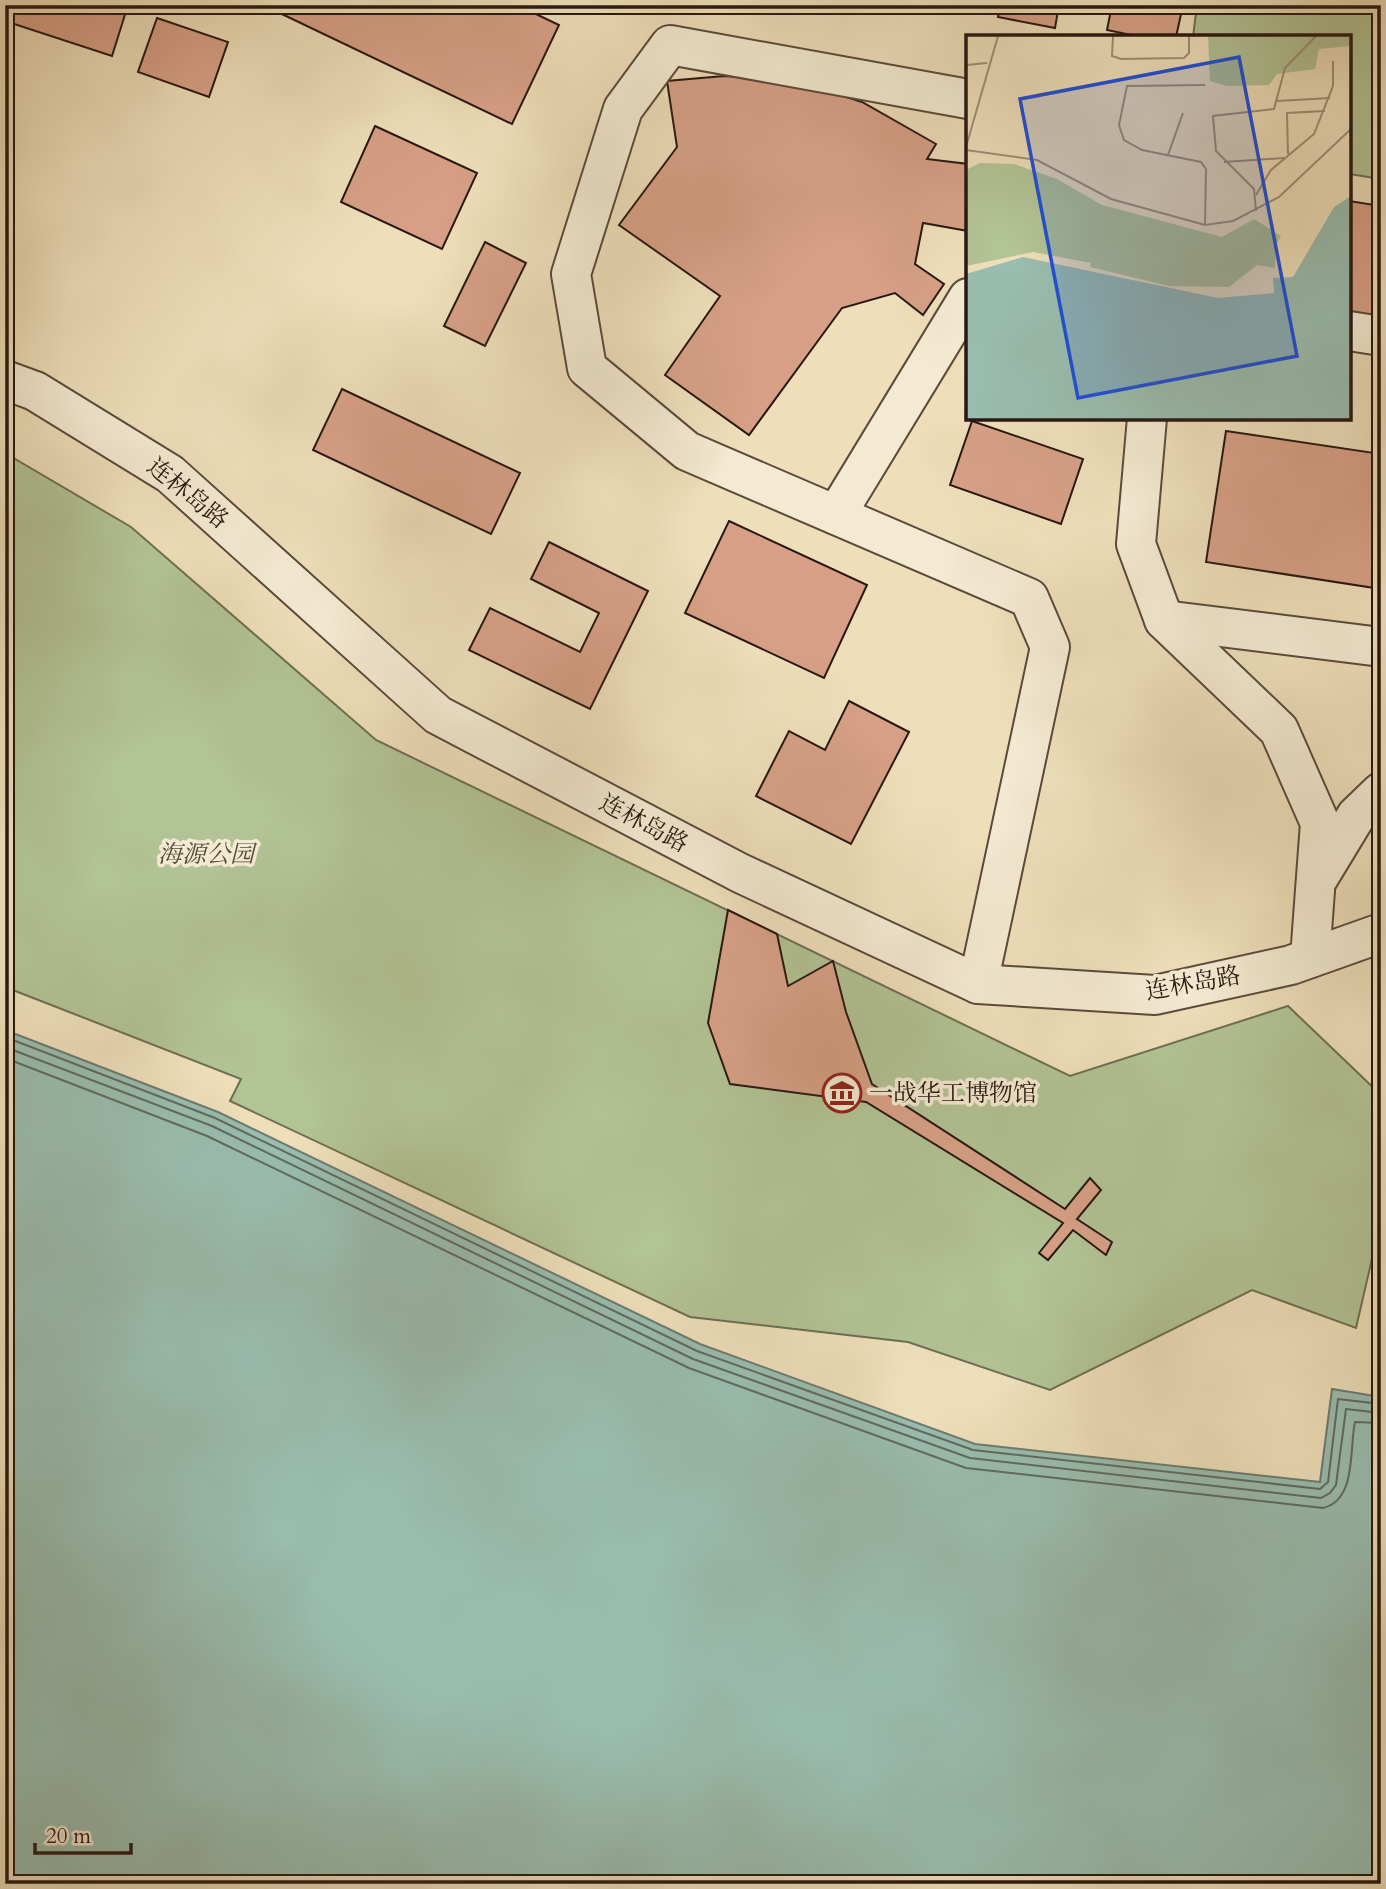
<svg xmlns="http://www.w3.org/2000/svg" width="1386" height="1889" viewBox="0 0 1386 1889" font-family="Cardo,'Noto Serif SC',serif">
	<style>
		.green { fill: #b2c395; stroke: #6d6e53; stroke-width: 2 }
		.water { fill: #99bdaf; stroke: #6c7b70; stroke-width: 2 }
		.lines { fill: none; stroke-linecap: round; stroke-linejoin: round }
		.shore { stroke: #606a60; stroke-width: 2 }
		.building { fill: #d7a086; stroke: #281811; stroke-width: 2 }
		.minor-casing { stroke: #5a4a3b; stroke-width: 42 }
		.minor { stroke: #f4ead2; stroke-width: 38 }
		.labels { text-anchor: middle; stroke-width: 7; stroke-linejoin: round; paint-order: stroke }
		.street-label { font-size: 24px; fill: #281811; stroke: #f4ead2 }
		.park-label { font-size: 24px; font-style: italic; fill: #514b39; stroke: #f4ead2 }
		.poi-label { font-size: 24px; fill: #281811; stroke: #f4ead2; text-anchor: start }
		.inset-road { fill: none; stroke: #9f8f76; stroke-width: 2 }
		.view { fill: #1d4ed8; fill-opacity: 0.15; stroke: #1d4ed8; stroke-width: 3.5 }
		.inset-edge { fill: none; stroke: #281811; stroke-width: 3.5 }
	</style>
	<rect width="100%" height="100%" fill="#eedfba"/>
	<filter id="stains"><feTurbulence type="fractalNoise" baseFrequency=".00286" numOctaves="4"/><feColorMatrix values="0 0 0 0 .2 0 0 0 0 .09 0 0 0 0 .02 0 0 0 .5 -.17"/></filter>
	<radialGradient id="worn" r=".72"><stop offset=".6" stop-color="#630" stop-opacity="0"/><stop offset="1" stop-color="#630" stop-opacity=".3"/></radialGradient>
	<g class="green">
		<polygon points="1197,5 1381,5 1381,179 1349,174 1349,37 1193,37"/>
		<polygon points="5,453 131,527 376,740 1070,1076 1288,1006 1381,1095 1381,1220 1356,1328 1252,1290 1050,1390 908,1342 690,1317 230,1101 241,1079 5,987"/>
	</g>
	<polygon class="water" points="5,1030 218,1112 700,1344 975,1444 1320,1482 1332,1389 1381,1397 1381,1884 5,1884"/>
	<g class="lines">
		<g class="shore">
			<polyline points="5,1037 215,1118 697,1351 973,1450 1320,1489 1328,1482 1338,1399 1381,1404"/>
			<polyline points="5,1047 212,1126 693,1359 970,1458 1321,1498 1330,1493 1336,1485 1346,1409 1381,1413"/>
			<path d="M5,1058L207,1136L689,1368L966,1468L1323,1508C1357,1500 1349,1449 1355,1422L1381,1423"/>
		</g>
	</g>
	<g class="building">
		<polygon points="5,5 128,5 112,56 5,21"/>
		<polygon points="263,5 517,5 559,25 512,124"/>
		<polygon points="1000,5 1059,5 1055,28 998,17"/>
		<polygon points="1112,5 1183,5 1176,37 1141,37 1107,30"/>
		<polygon points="157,18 228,42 209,97 138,72"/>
		<polygon points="724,76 797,81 862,102 936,144 927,159 968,164 968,231 923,223 915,264 944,284 923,315 895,293 842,308 749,435 665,375 720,296 619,225 677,147 667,81"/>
		<polygon points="375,126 477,173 442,249 341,202"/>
		<polygon points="1349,201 1381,206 1381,325 1349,320"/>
		<polygon points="485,242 526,263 485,346 444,326"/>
		<polygon points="342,389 520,473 491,534 313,450"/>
		<polygon points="972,421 1083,459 1061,524 950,485"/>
		<polygon points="1226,431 1381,454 1381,589 1206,562"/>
		<polygon points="729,521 867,585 824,678 685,613"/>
		<polygon points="549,542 648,591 590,709 469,650 490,608 580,652 599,613 531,579"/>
		<polygon points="849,701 909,732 851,844 756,796 789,731 825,750"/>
		<polygon points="728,910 777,934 788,986 833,961 846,1012 872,1084 1065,1209 1090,1178 1101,1190 1077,1219 1112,1242 1106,1255 1073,1230 1048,1260 1039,1253 1063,1223 866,1102 730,1084 708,1023"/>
	</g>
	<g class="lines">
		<defs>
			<g id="minor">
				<polyline points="968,99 670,45 623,109 571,274 587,368 687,451 1029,598 1050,647 978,984"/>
				<polyline points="1349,331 1381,336"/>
				<polyline points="5,380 35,391 170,474 438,715 740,873 978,984 1155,995 1291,965 1381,933"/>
				<polyline points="1147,418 1136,544 1164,620 1279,730 1320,823 1310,958"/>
				<polyline points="836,515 968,298"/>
				<polyline points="1164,620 1381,647"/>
				<polyline points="1319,877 1356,816 1381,792"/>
			</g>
		</defs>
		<use href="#minor" class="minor-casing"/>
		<use href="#minor" class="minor"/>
	</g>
	<defs>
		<symbol id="museum-ring" viewBox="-11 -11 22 22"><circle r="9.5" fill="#f4ead2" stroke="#8f2418" stroke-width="1.5"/><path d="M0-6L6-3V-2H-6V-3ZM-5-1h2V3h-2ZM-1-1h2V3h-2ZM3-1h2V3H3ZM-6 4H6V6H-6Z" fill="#8f2418"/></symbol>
	</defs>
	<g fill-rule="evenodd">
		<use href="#museum-ring" x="820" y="1071" width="44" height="44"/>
	</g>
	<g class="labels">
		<g class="street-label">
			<text transform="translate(188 493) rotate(39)" y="8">连林岛路</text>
			<text transform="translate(644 823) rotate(28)" y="8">连林岛路</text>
			<text transform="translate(1193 983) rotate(-10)" y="8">连林岛路</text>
		</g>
		<g class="park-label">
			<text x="206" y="862">海源公园</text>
		</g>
		<g class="poi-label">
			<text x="869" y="1101">一战华工博物馆</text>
		</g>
	</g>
	<g transform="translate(966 35)">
		<rect width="385" height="385" fill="#eedfba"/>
		<path d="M242,1H385V11L353,14L349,34L311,39L303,50L261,51L244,46ZM14,128L48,129L91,144L136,170L256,202L288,184L315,201L310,210L309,233L291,230L263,252L203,251L124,232L125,228L67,217L0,231V135Z" fill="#b2c395"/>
		<path d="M385,161V384H0V239L57,222L252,263L308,258L307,243L327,242L368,172Z" fill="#99bdaf"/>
		<path class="inset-road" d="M147,1L146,21L155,24L218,23L223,18V1M0,30L21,28M239,50L161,51L153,90L158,105L176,115L235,127L240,134L239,190M311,66L364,63M0,112L32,1M0,115L71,125L145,164L239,190L267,186L313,162L385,94M322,119L321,78L359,76M202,120L217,78M258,127L318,123M290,160L305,135L348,99L367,51V26M290,176L288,154L250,116L247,81L308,74L319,33L350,1"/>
		<path class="view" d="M273,22L331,321L112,363L54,64Z"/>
		<rect width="385" height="385" class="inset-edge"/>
	</g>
	<rect width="1386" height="1889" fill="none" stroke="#eedfba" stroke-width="28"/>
	<rect x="7" y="7" width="1372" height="1875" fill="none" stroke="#281811" stroke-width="3.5"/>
	<rect x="14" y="14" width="1358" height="1861" fill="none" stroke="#281811" stroke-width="2"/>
	<path d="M35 1843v10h96v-10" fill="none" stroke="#281811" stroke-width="3.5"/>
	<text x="46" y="1843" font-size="21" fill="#281811" stroke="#f4ead2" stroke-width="5" paint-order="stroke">20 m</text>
	<rect width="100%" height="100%" filter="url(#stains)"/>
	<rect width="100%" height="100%" fill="url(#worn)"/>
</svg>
